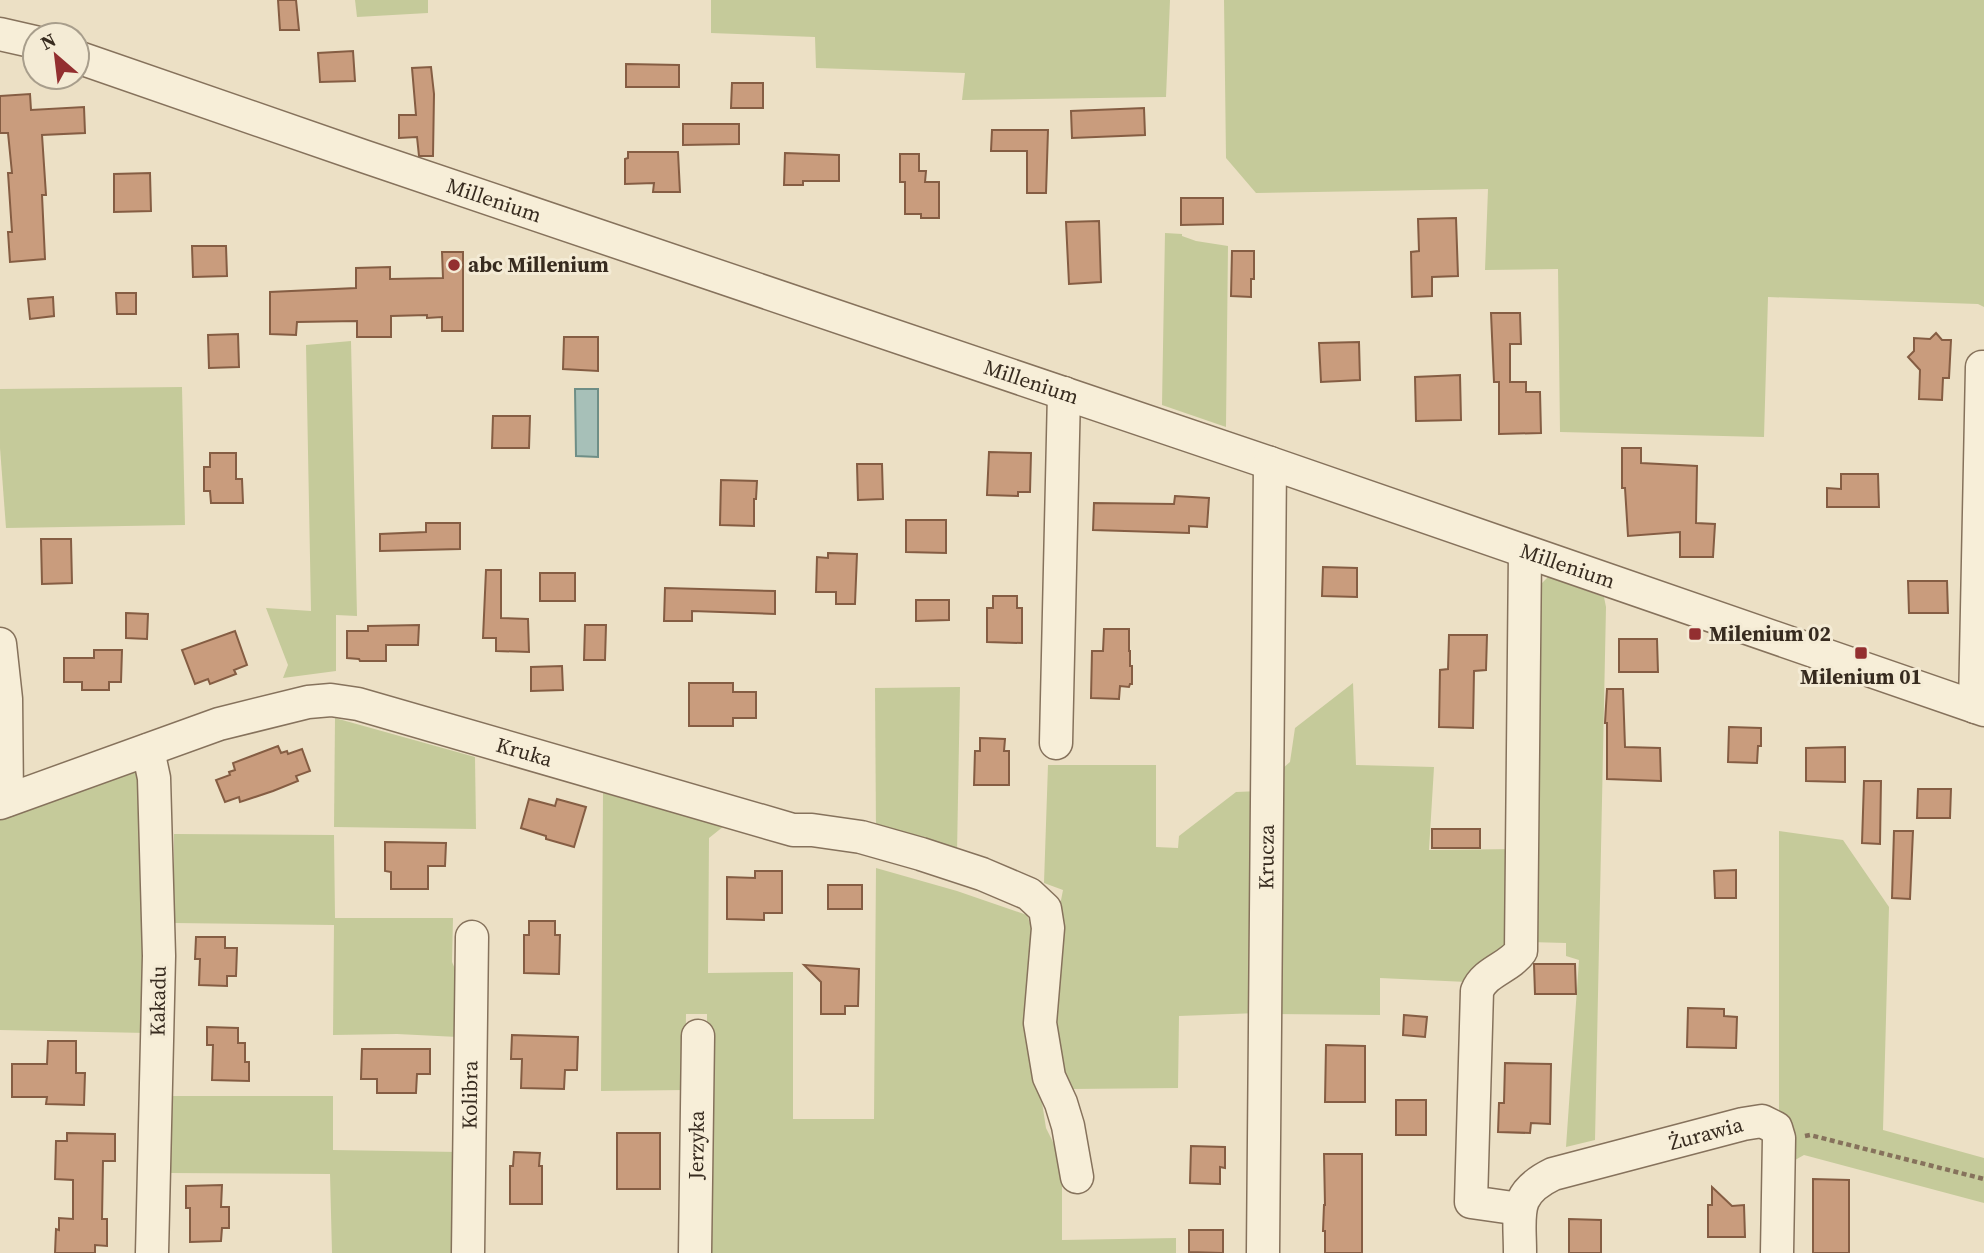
<svg xmlns="http://www.w3.org/2000/svg" width="1984" height="1253" viewBox="0 0 1984 1253" font-family="'Source Serif 4',serif">
	<style>
		.green { fill: #c5ca9a }
		.water { fill: #a7c0b8; stroke: #6e8e86; stroke-width: 2 }
		.building { fill: #c99c7d; stroke: #855d43; stroke-width: 2 }
		.lines { fill: none; stroke-linecap: round; stroke-linejoin: round }
		.minor-casing { stroke: #86725c; stroke-width: 35 }
		.path { stroke: #86725c; stroke-width: 4.5; stroke-dasharray: 5 3.5; stroke-linecap: butt }
		.minor { stroke: #f7eed8; stroke-width: 32 }
		.poi-dot { fill: #932f30; stroke: #f4ebd5; stroke-width: 2.5 }
		.labels { text-anchor: middle; stroke-width: 6; stroke-linejoin: round; paint-order: stroke }
		.street-label { font-size: 21px; fill: #372b1f; stroke: #f4ebd5 }
		.poi-label { font-size: 21px; font-weight: bold; fill: #372b1f; stroke: #f4ebd5; text-anchor: start }
	</style>
	<rect width="100%" height="100%" fill="#ece0c5"/>
	<g class="green">
		<polygon points="355,0 428,0 428,13 357,17"/>
		<polygon points="711,0 1170,0 1166,97 962,100 965,73 816,68 815,37 711,33"/>
		<polygon points="1224,0 1984,0 1984,307 1978,304 1768,297 1764,437 1560,432 1558,269 1485,270 1488,189 1256,193 1226,158"/>
		<polygon points="1165,233 1182,234 1182,236 1196,241 1228,246 1226,427 1162,405"/>
		<polygon points="351,341 357,616 336,615 336,671 283,678 288,665 266,608 311,611 306,345"/>
		<polygon points="182,387 185,525 6,528 0,448 0,389"/>
		<polygon points="1548,577 1604,597 1606,607 1595,1140 1566,1147 1579,960 1566,956 1566,943 1529,942 1537,588"/>
		<polygon points="1353,683 1356,765 1434,767 1429,850 1518,849 1515,952 1467,982 1380,978 1380,1015 1275,1014 1275,775 1290,762 1295,728"/>
		<polygon points="960,687 957,854 876,832 875,688"/>
		<polygon points="335,718 475,757 476,829 334,827"/>
		<polygon points="1048,765 1156,765 1156,847 1178,848 1179,836 1236,792 1260,791 1258,1013 1179,1016 1178,1088 1071,1089 1058,1059 1053,1023 1056,926 1063,890 1044,883"/>
		<polygon points="140,768 147,1033 0,1030 0,810"/>
		<polygon points="603,793 724,826 709,838 708,973 793,972 793,1119 874,1119 876,868 957,891 1027,915 1034,935 1028,1012 1046,1128 1062,1160 1062,1240 1176,1238 1176,1253 706,1253 707,1014 686,1014 685,1090 601,1091"/>
		<polygon points="1779,831 1843,840 1889,907 1883,1130 1984,1158 1984,1203 1804,1155 1786,1165 1779,1111"/>
		<polygon points="174,834 334,835 335,918 453,918 452,962 459,978 458,1037 397,1034 333,1035 334,925 174,923"/>
		<polygon points="169,1096 333,1096 333,1150 459,1152 456,1253 332,1253 330,1174 169,1173"/>
	</g>
	<polygon class="water" points="575,389 598,389 598,457 576,456"/>
	<g class="building">
		<polygon points="278,0 296,0 299,30 280,30"/>
		<polygon points="353,51 355,81 320,82 318,53"/>
		<polygon points="626,64 679,65 679,87 626,87"/>
		<polygon points="431,67 434,94 433,156 419,156 417,137 399,138 399,115 416,115 412,68"/>
		<polygon points="732,83 763,83 763,108 731,108"/>
		<polygon points="30,94 31,110 84,107 85,133 42,135 46,195 42,195 45,259 10,262 8,232 12,232 8,173 12,173 8,133 0,133 0,96"/>
		<polygon points="1144,108 1145,135 1072,138 1071,111"/>
		<polygon points="683,124 739,124 739,144 683,145"/>
		<polygon points="992,130 1048,130 1046,193 1027,193 1027,151 991,151"/>
		<polygon points="628,152 678,152 680,192 653,192 654,183 625,184 625,159 628,158"/>
		<polygon points="785,153 839,155 839,181 803,181 803,185 784,185"/>
		<polygon points="900,154 919,154 919,171 926,171 925,182 939,182 939,218 921,218 921,214 905,214 905,182 900,182"/>
		<polygon points="150,173 151,211 114,212 114,174"/>
		<polygon points="1181,198 1223,198 1223,224 1181,225"/>
		<polygon points="1456,218 1458,276 1432,277 1432,296 1412,297 1411,252 1419,251 1418,219"/>
		<polygon points="1099,221 1101,282 1069,284 1066,222"/>
		<polygon points="192,246 226,246 227,276 193,277"/>
		<polygon points="1232,251 1254,251 1254,279 1251,279 1251,297 1231,296"/>
		<polygon points="442,252 463,252 463,331 442,331 442,317 427,318 427,315 391,316 391,337 357,337 357,321 297,322 296,335 270,334 270,292 356,288 356,268 390,267 390,279 443,278"/>
		<polygon points="116,293 136,293 136,314 117,314"/>
		<polygon points="53,297 54,316 30,319 28,299"/>
		<polygon points="1491,313 1520,313 1521,344 1510,344 1510,382 1526,382 1526,392 1540,392 1541,433 1499,434 1499,382 1494,382"/>
		<polygon points="1936,333 1942,340 1951,340 1949,378 1943,378 1942,400 1919,399 1920,370 1908,357 1914,351 1914,338 1930,339"/>
		<polygon points="238,334 239,367 209,368 208,335"/>
		<polygon points="564,337 598,337 598,371 563,369"/>
		<polygon points="1359,342 1360,380 1321,382 1319,343"/>
		<polygon points="1460,375 1461,420 1416,421 1415,377"/>
		<polygon points="493,416 530,416 529,448 492,448"/>
		<polygon points="1622,448 1641,448 1641,463 1697,466 1696,523 1715,524 1713,557 1680,557 1680,532 1628,536 1625,488 1622,488"/>
		<polygon points="989,452 1031,453 1030,492 1018,492 1018,496 987,495"/>
		<polygon points="210,453 236,453 236,479 242,479 243,503 211,503 210,491 204,491 204,467 210,467"/>
		<polygon points="857,464 882,464 883,499 858,500"/>
		<polygon points="1841,474 1878,474 1879,507 1827,507 1827,488 1841,489"/>
		<polygon points="721,480 757,481 756,499 754,499 754,526 720,525"/>
		<polygon points="1175,496 1209,498 1207,527 1189,526 1189,533 1093,530 1094,503 1174,504"/>
		<polygon points="906,520 946,520 946,553 906,552"/>
		<polygon points="426,523 460,523 460,549 380,551 380,534 426,532"/>
		<polygon points="41,539 71,539 72,583 42,584"/>
		<polygon points="828,553 857,554 855,604 836,604 836,592 816,592 817,557 828,558"/>
		<polygon points="1323,567 1357,568 1357,597 1322,596"/>
		<polygon points="486,570 501,570 501,618 528,619 529,652 496,651 496,638 483,638"/>
		<rect x="540" y="573" width="35" height="28"/>
		<polygon points="1908,581 1947,581 1948,613 1909,613"/>
		<polygon points="665,588 775,591 775,614 692,611 692,621 664,621"/>
		<polygon points="993,596 1017,596 1017,608 1022,608 1022,643 987,642 987,608 993,608"/>
		<polygon points="916,600 949,600 949,620 916,621"/>
		<polygon points="126,613 148,614 147,639 126,638"/>
		<polygon points="419,625 418,645 386,645 386,661 360,661 359,659 347,658 347,631 368,631 368,626"/>
		<polygon points="585,625 606,625 605,660 584,660"/>
		<polygon points="1104,629 1129,629 1129,651 1130,651 1130,666 1132,666 1132,684 1130,684 1129,687 1120,686 1119,699 1091,698 1092,651 1103,651"/>
		<polygon points="235,631 247,665 234,670 236,674 210,684 208,679 195,684 182,650"/>
		<polygon points="1449,635 1487,635 1486,670 1474,671 1473,728 1439,727 1440,670 1448,669"/>
		<polygon points="1619,639 1657,639 1658,672 1619,672"/>
		<polygon points="94,650 122,650 121,682 109,682 109,690 82,690 82,682 64,682 64,658 94,658"/>
		<polygon points="562,666 563,690 531,691 531,667"/>
		<polygon points="689,683 733,683 733,692 756,692 756,718 733,718 733,726 689,726"/>
		<polygon points="1607,689 1623,689 1625,747 1660,748 1661,781 1607,779 1607,723 1605,723"/>
		<polygon points="1729,727 1761,728 1761,746 1758,746 1757,763 1728,762"/>
		<polygon points="980,738 1005,739 1004,751 1009,751 1009,785 974,785 975,751 980,751"/>
		<polygon points="278,746 281,753 287,751 288,754 302,749 310,771 296,776 298,781 273,791 240,802 239,797 225,802 216,780 230,775 229,772 235,770 233,763"/>
		<polygon points="1845,747 1845,782 1806,781 1806,748"/>
		<polygon points="1864,781 1881,781 1880,844 1862,843"/>
		<polygon points="1918,789 1951,789 1950,818 1917,818"/>
		<polygon points="529,799 555,806 557,799 586,807 574,847 546,839 546,836 521,828"/>
		<rect x="1432" y="829" width="48" height="19"/>
		<polygon points="1894,831 1913,831 1910,899 1892,898"/>
		<polygon points="385,842 446,843 445,866 428,866 428,889 391,889 391,872 385,871"/>
		<polygon points="1736,870 1736,898 1715,898 1714,871"/>
		<polygon points="755,871 782,871 782,913 764,913 764,920 727,919 727,877 755,878"/>
		<rect x="828" y="885" width="34" height="24"/>
		<polygon points="529,921 555,921 555,935 560,935 559,974 524,973 524,935 529,935"/>
		<polygon points="196,937 225,937 225,948 237,948 236,976 227,976 227,986 199,985 200,959 195,959"/>
		<polygon points="1534,964 1575,964 1576,994 1535,994"/>
		<polygon points="804,965 859,969 858,1006 845,1006 845,1014 821,1014 821,982"/>
		<polygon points="1688,1008 1724,1009 1724,1016 1737,1017 1736,1048 1687,1047"/>
		<polygon points="1404,1015 1427,1017 1425,1037 1403,1035"/>
		<polygon points="207,1027 238,1028 238,1043 245,1043 245,1062 249,1062 249,1081 212,1080 213,1045 207,1045"/>
		<polygon points="512,1035 578,1037 577,1070 565,1070 564,1089 521,1088 522,1059 511,1059"/>
		<polygon points="48,1041 76,1041 76,1073 85,1073 84,1105 46,1104 47,1097 12,1097 12,1064 47,1064"/>
		<polygon points="1326,1045 1365,1046 1365,1102 1325,1102"/>
		<polygon points="362,1049 430,1049 430,1074 417,1074 416,1093 377,1093 377,1079 361,1079"/>
		<polygon points="1505,1063 1551,1064 1550,1124 1531,1123 1530,1133 1498,1132 1499,1103 1504,1103"/>
		<rect x="1396" y="1100" width="30" height="35"/>
		<polygon points="67,1133 115,1134 115,1161 103,1161 102,1219 107,1219 107,1246 95,1245 95,1253 55,1253 56,1229 59,1230 59,1218 73,1219 73,1180 55,1179 56,1141 67,1141"/>
		<rect x="617" y="1133" width="43" height="56"/>
		<polygon points="1191,1146 1225,1147 1225,1168 1220,1167 1220,1184 1190,1183"/>
		<polygon points="514,1152 540,1153 539,1166 542,1166 542,1204 510,1204 510,1166 513,1166"/>
		<polygon points="1324,1154 1362,1154 1362,1253 1325,1253 1325,1231 1323,1231 1324,1205 1325,1205"/>
		<polygon points="1813,1179 1849,1180 1849,1253 1813,1253"/>
		<polygon points="222,1185 221,1207 229,1207 229,1228 222,1228 221,1241 190,1242 190,1208 186,1208 186,1186"/>
		<polygon points="1712,1187 1732,1206 1744,1205 1745,1237 1708,1237 1708,1205 1712,1205"/>
		<polygon points="1569,1219 1601,1220 1601,1253 1569,1253"/>
		<polygon points="1189,1230 1223,1230 1223,1253 1189,1252"/>
	</g>
	<g class="lines">
		<defs>
			<g id="minor">
				<polyline points="0,34 35,42"/>
				<path id="s1" d="M77,57L363,156L1270,463L1984,710"/>
				<polyline points="0,644 6,699 7,800"/>
				<polyline points="1975,707 1982,367"/>
				<polyline points="1056,743 1064,393"/>
				<polyline points="148,750 154,778 159,956 152,1253"/>
				<path id="s2" d="M0,803L219,724L308,702L331,700L358,704L793,830H812L861,837L921,854L982,874L1029,894L1045,909L1048,928L1040,1023L1049,1077L1061,1103L1068,1126L1077,1177"/>
				<path d="M1520,1209L1471,1202L1477,991C1485,971 1509,968 1521,951L1525,552"/>
				<path id="s3" d="M468,1253L472,937"/>
				<path id="s4" d="M695,1253L698,1036"/>
				<path id="s5" d="M1263,1253L1270,463"/>
				<path id="s6" d="M1520,1253C1520,1213 1512,1194 1553,1174L1743,1124L1762,1121L1776,1128L1779,1138L1777,1253"/>
			</g>
		</defs>
		<use href="#minor" class="minor-casing"/>
		<polyline class="path" points="1805,1136 1810,1135 1984,1179"/>
		<use href="#minor" class="minor"/>
	</g>
	<g class="poi-dot">
		<circle cx="454" cy="265" r="7"/>
		<rect x="1688" y="627" width="14" height="14" rx="3.5"/>
		<rect x="1854" y="646" width="14" height="14" rx="3.5"/>
	</g>
	<g class="labels">
		<g class="street-label">
			<text dy="7" stroke="none"><textPath href="#s1" startOffset="441">Millenium</textPath></text>
			<text dy="7" stroke="none"><textPath href="#s1" startOffset="1008">Millenium</textPath></text>
			<text dy="7" stroke="none"><textPath href="#s1" startOffset="1575">Millenium</textPath></text>
			<text dy="7" stroke="none"><textPath href="#s2" startOffset="548">Kruka</textPath></text>
			<text dy="7" stroke="none"><textPath href="#s5" startOffset="396">Krucza</textPath></text>
			<text transform="translate(158 1001) rotate(-89)" y="7">Kakadu</text>
			<text dy="7" stroke="none"><textPath href="#s3" startOffset="158">Kolibra</textPath></text>
			<text dy="7" stroke="none"><textPath href="#s6" startOffset="252">Żurawia</textPath></text>
			<text dy="7" stroke="none"><textPath href="#s4" startOffset="108">Jerzyka</textPath></text>
		</g>
		<g class="poi-label">
			<text x="468" y="272">abc Millenium</text>
			<text x="1709" y="641">Milenium 02</text>
			<text x="1861" y="684" text-anchor="middle">Milenium 01</text>
		</g>
	</g>
	<g transform="translate(56 56) rotate(332)"><circle r="33" fill="#f4ebd5" stroke="#a89e8c" stroke-width="2"/>
	<path d="M0-5L12 26L0 18L-12 26Z" fill="#932f30"/>
	<text y="-10" font-size="19" font-weight="bold" text-anchor="middle" fill="#372b1f">N</text>
	</g>
</svg>
